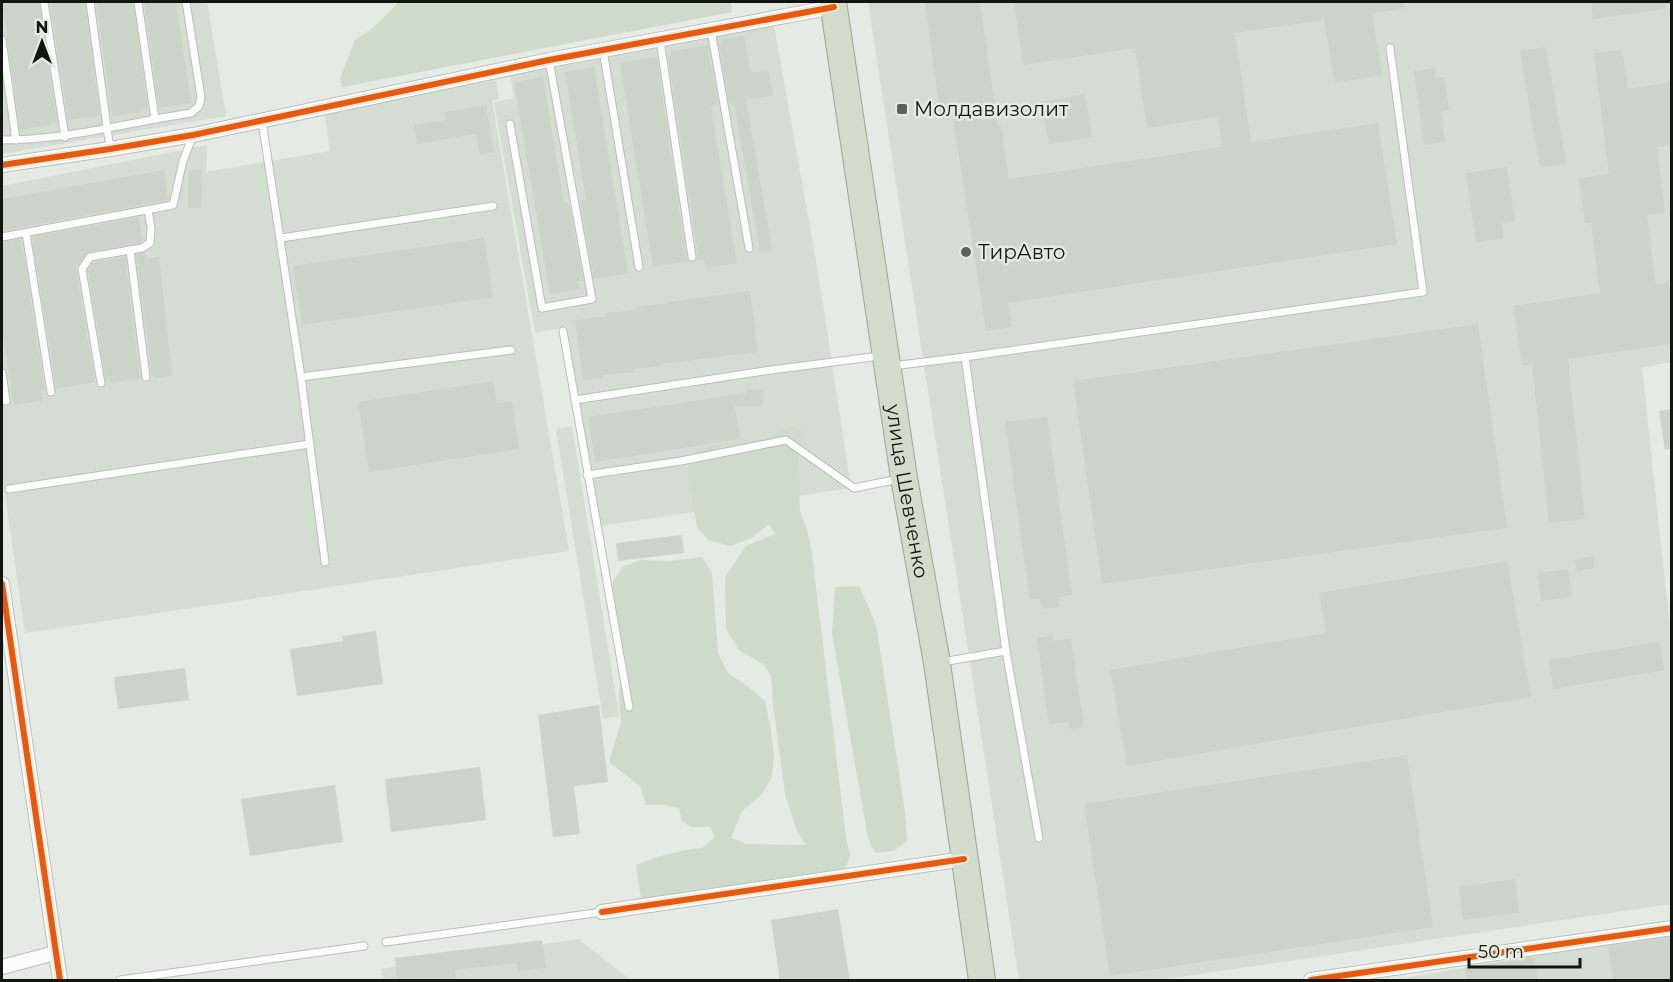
<svg xmlns="http://www.w3.org/2000/svg" width="1673" height="982" viewBox="0 0 1673 982" font-family="Montserrat,sans-serif">
	<style>
		.built { fill: #d4ddd2 }
		.green { fill: #cedbcb }
		.building { fill: #ccd4c9 }
		.lines { fill: none; stroke-linecap: round; stroke-linejoin: round }
		.lane-casing { stroke: #bbbeba; stroke-width: 9 }
		.street-casing { stroke: #bbbeba; stroke-width: 16 }
		.highway-casing { stroke: #99a695; stroke-width: 28 }
		.lane { stroke: #fbfcfb; stroke-width: 7 }
		.street { stroke: #fbfcfb; stroke-width: 14 }
		.highway { stroke: #d1dccd; stroke-width: 26 }
		.cycleway-casing { stroke: #e4ece2; stroke-width: 10 }
		.cycleway { stroke: #e8590c; stroke-width: 6 }
		.poi-dot { fill: #5c605b; stroke: #e4ece2; stroke-width: 2 }
		.labels { text-anchor: middle; stroke-width: 5; stroke-linejoin: round; paint-order: stroke }
		.poi-label { font-size: 20px; fill: #121511; stroke: #e4ece2; text-anchor: start }
		.street-label { font-size: 20px; fill: #121511; stroke: #e4ece2 }
	</style>
	<rect width="100%" height="100%" fill="#e5eae4"/>
	<g class="built">
		<polygon points="2,2 207,2 226,116 2,154"/>
		<polygon points="868,2 1671,2 1671,362 1642,368 1670,627 1671,627 1671,904 1160,980 1019,980"/>
		<polygon points="774,26 818,272 851,488 600,526 567,327 535,333 494,102 514,98 510,75"/>
		<polygon points="496,80 499,99 492,101 569,551 25,633 2,473 2,186 207,145 206,172 330,151 325,115"/>
		<polygon points="572,426 619,716 603,719 556,429"/>
		<polygon points="1671,932 1671,980 1392,980 1534,956 1608,940"/>
		<polygon points="578,939 631,980 383,980 381,969"/>
	</g>
	<g class="green">
		<polygon points="399,2 731,2 732,12 342,87 340,78 355,40 374,27"/>
		<path d="M793,426L803,431L798,454L800,511L807,529L812,553L846,838L850,855L846,867L838,872L661,899L641,898L636,865C658,856 679,850 702,848L715,837L710,827H691L682,821L679,808L665,805H646L640,786L609,762L621,722L619,697L621,675L625,654L614,622L612,600L613,581L624,566L641,560L669,561L702,557L712,573L718,653L728,673L746,685L765,701L770,725L774,756L772,777L762,794L742,811L731,838L747,844L806,845L797,831L785,794L773,705L771,675L763,664L739,650L726,629L725,577L746,546L775,534L769,524L752,538L730,546L708,540L697,527L692,498L689,488L687,469L694,455L702,448L717,444L764,439Z"/>
		<polygon points="859,586 876,624 905,812 907,841 894,851 875,853 868,838 832,634 835,587"/>
	</g>
	<g class="building">
		<polygon points="2,2 39,2 57,122 50,123 50,125 20,130"/>
		<polygon points="50,2 85,2 100,116 68,120"/>
		<polygon points="96,2 133,2 148,109 142,110 142,112 112,116"/>
		<polygon points="144,2 176,2 191,103 159,108"/>
		<polygon points="925,2 980,2 998,126 1001,125 1009,179 1222,147 1218,117 1147,128 1135,48 1023,65 1014,2 1404,2 1404,9 1372,13 1382,75 1335,83 1324,20 1235,33 1251,142 1378,123 1397,244 1008,303 1012,327 986,331 952,112 940,113"/>
		<polygon points="1591,2 1665,2 1666,9 1593,19"/>
		<polygon points="744,36 751,73 768,70 773,95 746,100 772,250 760,252 734,103 729,103 719,44 722,43 721,40"/>
		<polygon points="708,45 718,105 711,107 737,263 706,268 704,259 696,260 698,256 668,56 671,55 670,52"/>
		<polygon points="1546,47 1566,163 1540,168 1520,51"/>
		<polygon points="1622,50 1628,89 1671,82 1671,145 1657,147 1665,213 1647,215 1656,285 1669,283 1671,300 1671,344 1568,359 1585,519 1549,523 1532,364 1522,366 1513,306 1600,293 1591,222 1585,223 1579,178 1609,174 1594,53"/>
		<polygon points="657,57 686,258 689,261 653,267 620,63"/>
		<polygon points="594,67 628,273 594,279 580,201 586,200 565,72"/>
		<polygon points="1435,68 1436,78 1445,77 1449,110 1441,111 1445,142 1424,145 1414,71"/>
		<polygon points="543,77 564,204 569,203 583,281 577,281 579,289 550,294 514,82"/>
		<polygon points="1085,94 1092,137 1049,144 1041,102"/>
		<polygon points="486,105 494,152 480,155 476,134 417,144 414,125 446,120 445,112"/>
		<polygon points="1507,167 1515,221 1502,223 1504,238 1476,242 1466,173"/>
		<polygon points="164,170 168,200 2,231 2,199"/>
		<polygon points="189,170 202,170 201,208 188,208"/>
		<polygon points="139,217 143,241 140,243 89,252 77,266 76,270 95,382 56,389 32,237"/>
		<polygon points="484,238 493,297 302,325 293,266"/>
		<polygon points="21,239 45,390 41,391 42,401 14,405 2,331 2,242"/>
		<polygon points="145,253 146,259 159,257 172,376 154,378 153,376 152,376 136,255"/>
		<polygon points="125,257 140,378 110,383 110,380 106,380 88,270 93,262"/>
		<polygon points="750,291 758,352 662,364 662,366 634,369 634,372 603,375 603,378 583,380 575,320 606,316 606,313 635,310 635,307 668,303 668,302"/>
		<polygon points="1478,324 1507,528 1102,584 1073,381"/>
		<polygon points="493,381 497,403 512,401 519,449 369,472 358,402"/>
		<polygon points="746,389 763,389 762,406 735,406 740,439 595,462 588,417 746,393"/>
		<polygon points="1671,409 1671,449 1665,450 1659,411"/>
		<polygon points="1047,417 1072,595 1058,597 1060,607 1042,609 1040,598 1030,599 1005,422"/>
		<polygon points="682,535 684,553 618,561 616,543"/>
		<polygon points="1593,556 1594,568 1577,571 1575,559"/>
		<polygon points="1507,561 1531,697 1127,766 1110,670 1326,633 1319,593"/>
		<polygon points="1568,569 1572,597 1541,601 1537,573"/>
		<polygon points="376,631 383,684 297,696 290,649 343,641 342,636"/>
		<polygon points="1053,635 1054,641 1071,639 1084,727 1070,729 1069,722 1049,724 1037,638"/>
		<polygon points="1659,642 1664,670 1553,689 1549,660"/>
		<polygon points="185,668 189,700 118,709 114,677"/>
		<polygon points="599,705 608,782 574,786 580,834 553,837 538,715"/>
		<polygon points="1407,755 1433,927 1110,976 1084,804"/>
		<polygon points="480,767 486,820 391,832 385,779"/>
		<polygon points="335,785 343,842 250,856 241,799"/>
		<polygon points="1515,879 1519,913 1463,920 1459,887"/>
		<polygon points="838,909 850,981 780,981 771,920"/>
		<polygon points="1671,937 1671,981 1613,981 1608,946"/>
		<polygon points="542,940 546,968 518,971 517,963 455,970 457,981 397,981 395,958"/>
		<polygon points="1534,957 1538,981 1467,981 1465,967"/>
	</g>
	<g class="lines">
		<defs>
			<g id="lane">
				<polyline points="44,2 65,137"/>
				<polyline points="90,2 110,149"/>
				<polyline points="711,30 749,248"/>
				<polyline points="2,40 16,140"/>
				<polyline points="660,40 692,257"/>
				<polyline points="603,50 639,267"/>
				<polyline points="155,119 191,113 199,106 201,97 186,2"/>
				<polyline points="262,121 301,377 325,562"/>
				<polyline points="510,124 542,308 592,299 549,60"/>
				<path d="M2,140C54,140 104,129 155,119L138,2"/>
				<polyline points="26,233 51,392"/>
				<polyline points="2,237 173,205 183,161 193,135"/>
				<polyline points="281,238 493,206"/>
				<polyline points="130,250 146,377"/>
				<polyline points="563,331 629,707"/>
				<polyline points="965,357 1423,292 1390,48"/>
				<polyline points="892,366 965,357 1006,651 1039,838"/>
				<polyline points="2,373 6,401"/>
				<polyline points="301,377 511,350"/>
				<polyline points="101,383 82,269 90,257 142,248 150,243 151,228 148,210"/>
				<polyline points="575,400 771,370 880,356"/>
				<polyline points="587,475 681,461 786,440 854,488 899,479"/>
				<polyline points="9,489 310,444"/>
				<polyline points="942,662 1006,651"/>
				<polyline points="386,942 602,912"/>
				<polyline points="120,980 364,946"/>
			</g>
			<g id="street">
				<polyline points="2,165 110,149 193,135 549,60 834,7"/>
				<polyline points="2,584 60,980"/>
				<polyline points="602,912 964,859"/>
				<polyline points="2,967 55,953"/>
				<polyline points="1311,980 1672,928"/>
			</g>
			<g id="highway">
				<path id="s1" d="M833,2L904,478L937,663L982,980"/>
			</g>
		</defs>
		<use href="#lane" class="lane-casing"/>
		<use href="#street" class="street-casing"/>
		<use href="#highway" class="highway-casing"/>
		<use href="#lane" class="lane"/>
		<use href="#street" class="street"/>
		<use href="#highway" class="highway"/>
		<defs>
			<g id="cycleway">
				<polyline points="2,165 110,149 193,135 549,60 834,7"/>
				<polyline points="2,584 60,980"/>
				<polyline points="602,912 964,859"/>
				<polyline points="1311,980 1672,928"/>
			</g>
		</defs>
		<use href="#cycleway" class="cycleway-casing"/>
		<use href="#cycleway" class="cycleway"/>
	</g>
	<g class="poi-dot">
		<rect x="896" y="103" width="12" height="12" rx="3"/>
		<circle cx="966" cy="252" r="6"/>
	</g>
	<g class="labels">
		<g class="poi-label">
			<text x="914" y="116">Молдавизолит</text>
			<text x="978" y="259">ТирАвто</text>
		</g>
		<g class="street-label">
			<text dy="7" stroke="none"><textPath href="#s1" startOffset="495">улица Шевченко</textPath></text>
		</g>
	</g>
	<rect width="1673" height="982" fill="none" stroke="#121511" stroke-width="6"/>
	<g transform="translate(42 42)" stroke="#e4ece2" stroke-width="4.5" paint-order="stroke">
	<path d="M0-4.5L10 22L0 15L-10 22Z" fill="#121511"/>
	<text y="-9" font-size="16" font-weight="bold" text-anchor="middle" fill="#121511">N</text>
	</g>
	<path d="M1469 958v9h111v-9" fill="none" stroke="#121511" stroke-width="3"/>
	<text x="1478" y="958" font-size="18" fill="#121511" stroke="#e4ece2" stroke-width="4.5" paint-order="stroke">50 m</text>
</svg>
